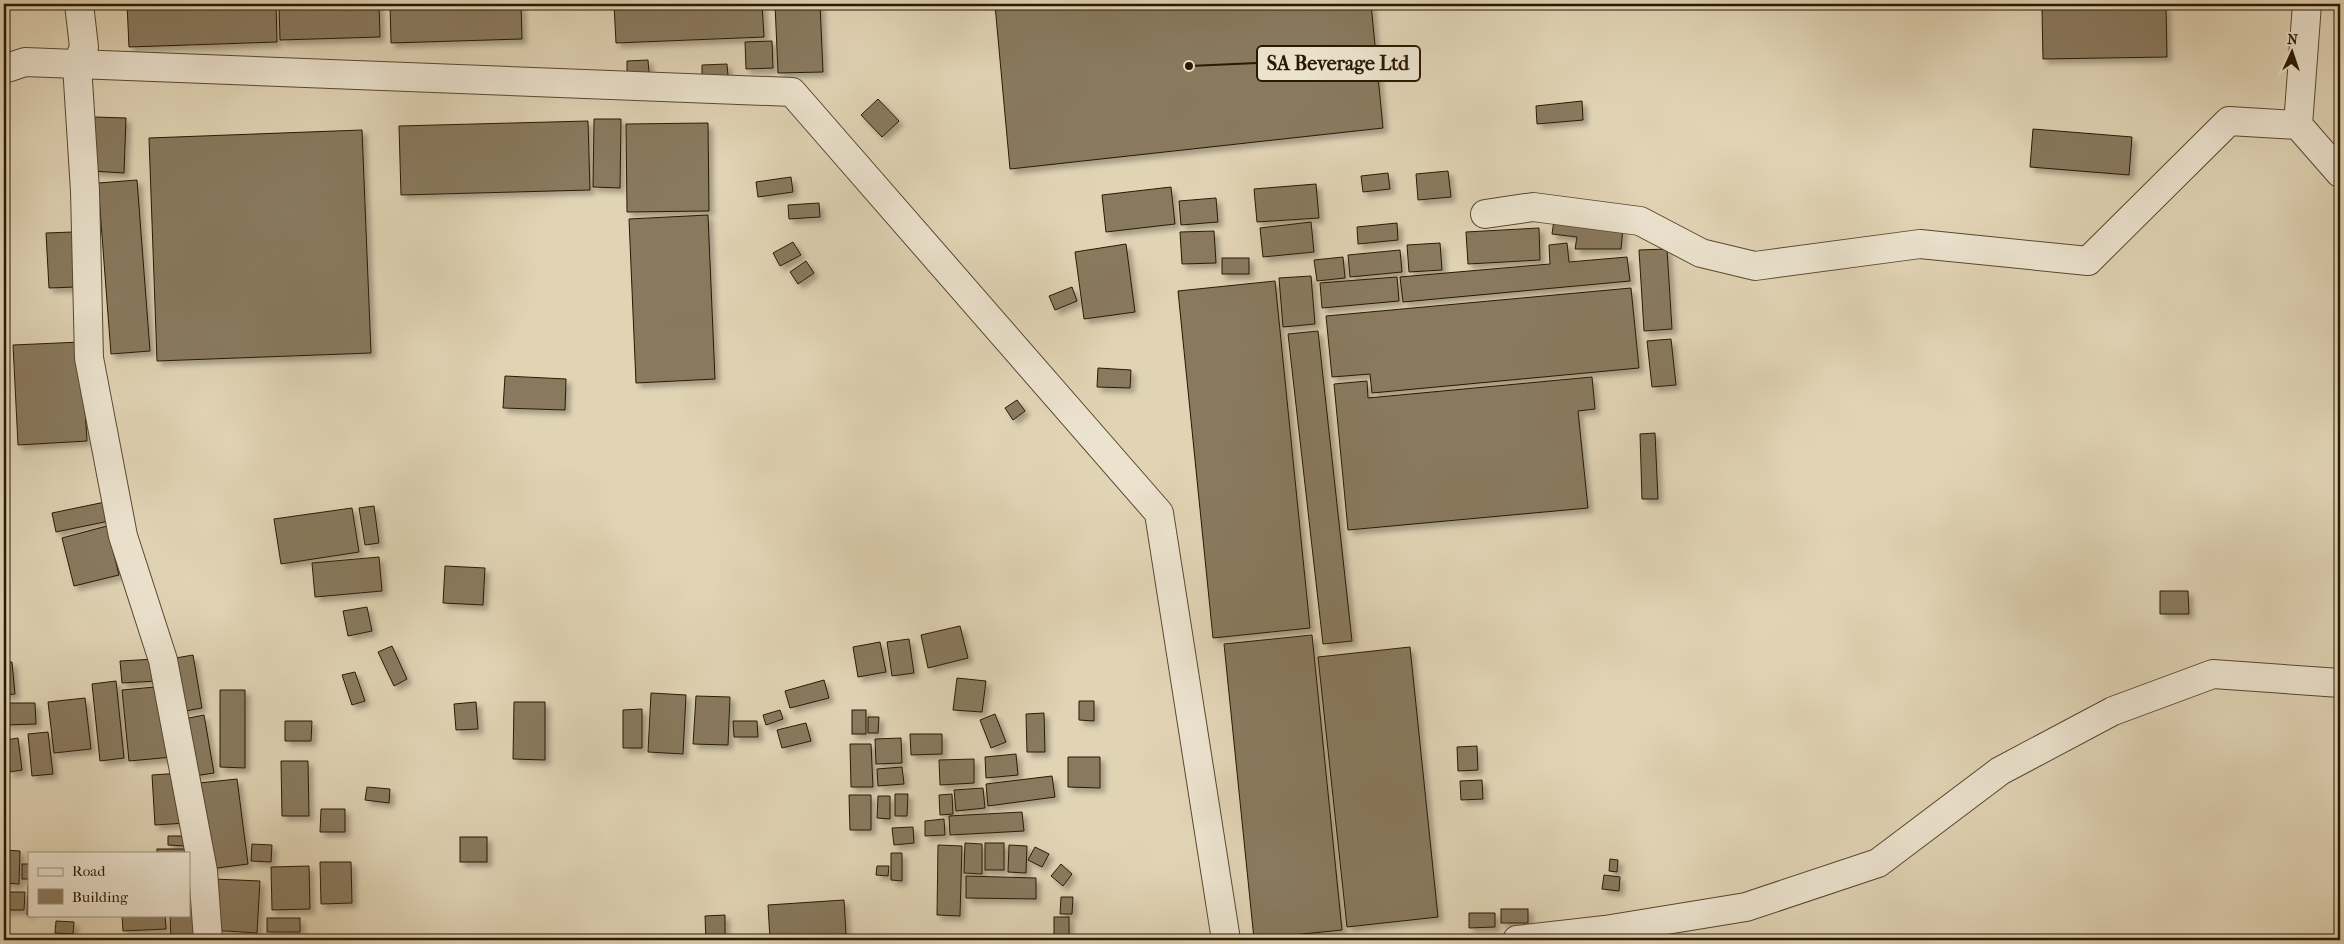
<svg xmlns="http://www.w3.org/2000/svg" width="2344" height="944" viewBox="0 0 2344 944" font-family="'IM FELL French Canon',serif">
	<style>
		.building { fill: #897a5f; stroke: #2a1902; filter: url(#shadow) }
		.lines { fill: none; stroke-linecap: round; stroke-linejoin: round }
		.minor-casing { stroke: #58482f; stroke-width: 30 }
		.minor { stroke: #ece3cf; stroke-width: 28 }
		.leader { fill: none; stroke: #2a1902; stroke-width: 2 }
		.callout-dot { fill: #2a1902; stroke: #ece3cf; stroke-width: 2 }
		.callout { fill: #ece3cf; stroke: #2a1902; stroke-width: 2 }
		.callout-label { font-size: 20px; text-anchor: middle; font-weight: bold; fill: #2a1902 }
	</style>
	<defs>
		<filter id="shadow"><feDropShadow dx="4.5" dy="4.5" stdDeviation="2.5" flood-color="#0004"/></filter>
	</defs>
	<rect width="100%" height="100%" fill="#e1d4b5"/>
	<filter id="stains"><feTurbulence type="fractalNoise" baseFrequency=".004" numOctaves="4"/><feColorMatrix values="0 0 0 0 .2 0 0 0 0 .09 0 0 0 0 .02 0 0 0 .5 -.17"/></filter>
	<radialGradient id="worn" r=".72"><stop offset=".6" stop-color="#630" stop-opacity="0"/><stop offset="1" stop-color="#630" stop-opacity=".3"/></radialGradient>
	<g class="building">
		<polygon points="127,4 276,4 277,42 129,47"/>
		<polygon points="279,4 379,4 380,37 280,40"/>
		<polygon points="390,4 521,4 522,39 391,43"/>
		<polygon points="614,4 762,4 764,37 616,43"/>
		<polygon points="775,4 820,4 823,72 778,73"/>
		<polygon points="1371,4 1383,128 1010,169 995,5"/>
		<polygon points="2166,6 2167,57 2043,59 2042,9"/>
		<polygon points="772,41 773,68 746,69 745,42"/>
		<polygon points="648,60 649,73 627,74 627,61"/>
		<polygon points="727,64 728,76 702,77 702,65"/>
		<polygon points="878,99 899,121 882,137 861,115"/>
		<polygon points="1582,101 1583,120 1537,124 1536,106"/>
		<polygon points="94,117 126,118 124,173 92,171"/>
		<polygon points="594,119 621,119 620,188 593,187"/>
		<polygon points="588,121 590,190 401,195 399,126"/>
		<polygon points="708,123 709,211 627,212 626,124"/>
		<polygon points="2033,129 2132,137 2129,175 2030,167"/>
		<polygon points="362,130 371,353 157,361 149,138"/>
		<polygon points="1448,171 1451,197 1418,200 1416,174"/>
		<polygon points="1388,173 1390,189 1363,192 1361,176"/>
		<polygon points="791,177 793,192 758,197 756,182"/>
		<polygon points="137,180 150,351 111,354 98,183"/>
		<polygon points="1316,184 1319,218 1257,222 1254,189"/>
		<polygon points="1171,187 1175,224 1106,232 1102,195"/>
		<polygon points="1216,198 1218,222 1181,225 1179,201"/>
		<polygon points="819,203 820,217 789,219 788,205"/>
		<polygon points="708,215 715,379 636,383 629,219"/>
		<polygon points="1554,220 1623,227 1621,249 1575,249 1577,237 1552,234"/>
		<polygon points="1311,222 1314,252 1263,257 1260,228"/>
		<polygon points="1397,223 1398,240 1358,244 1357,227"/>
		<polygon points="1539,228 1540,260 1468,264 1466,232"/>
		<polygon points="1214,231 1216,263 1182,264 1180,232"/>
		<polygon points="73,232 76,287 49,288 46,233"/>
		<polygon points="793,242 801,255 780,266 773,253"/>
		<polygon points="1440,243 1442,270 1409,272 1407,245"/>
		<polygon points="1567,243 1569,262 1627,257 1630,281 1403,302 1400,277 1550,264 1549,245"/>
		<polygon points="1126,244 1135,312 1084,319 1075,252"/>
		<polygon points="1667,249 1672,329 1644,331 1639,250"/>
		<polygon points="1400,250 1402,272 1350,277 1348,255"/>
		<polygon points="1343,257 1345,278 1317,281 1314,260"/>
		<rect x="1222" y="258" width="27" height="16"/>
		<polygon points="806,261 814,273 798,284 790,272"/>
		<polygon points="1311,276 1315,324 1283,327 1279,278"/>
		<polygon points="1397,277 1399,301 1322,308 1320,283"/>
		<polygon points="1275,281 1310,628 1213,638 1178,291"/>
		<polygon points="1072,287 1077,301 1055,310 1049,296"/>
		<polygon points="1631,288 1639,368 1372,393 1370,374 1332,377 1326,316"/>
		<polygon points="1318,331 1352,641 1323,644 1288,334"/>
		<polygon points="1671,339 1676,385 1652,387 1647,341"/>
		<polygon points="81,342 87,441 18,445 13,345"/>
		<polygon points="1098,368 1131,370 1130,388 1097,387"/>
		<polygon points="505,376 566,379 565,410 503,408"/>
		<polygon points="1592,377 1595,409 1578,411 1588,508 1348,530 1334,384 1367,381 1368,398"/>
		<polygon points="1017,400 1025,411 1013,420 1005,408"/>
		<polygon points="1655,433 1658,499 1642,499 1640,434"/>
		<polygon points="105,502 109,521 56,532 52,513"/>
		<polygon points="374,506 379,543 365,545 359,508"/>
		<polygon points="352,508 359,552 281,564 274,519"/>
		<polygon points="107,526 119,575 74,586 62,538"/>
		<polygon points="379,557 382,591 315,597 312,563"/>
		<polygon points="445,566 485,568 483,605 443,603"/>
		<polygon points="2160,591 2188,591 2189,614 2160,614"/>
		<polygon points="367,607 372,631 348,636 343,611"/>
		<polygon points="960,626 968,658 928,668 921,635"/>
		<polygon points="1312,635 1342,930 1254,939 1224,644"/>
		<polygon points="909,639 914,673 892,676 887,642"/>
		<polygon points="880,642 886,672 858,677 853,647"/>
		<polygon points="392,646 407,679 394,686 378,652"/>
		<polygon points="1410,647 1438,917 1347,927 1318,657"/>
		<polygon points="193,655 202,708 180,712 170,659"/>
		<polygon points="156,659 157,681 122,683 120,661"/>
		<polygon points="12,662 15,694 4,695 4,663"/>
		<polygon points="355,672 365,701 352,705 342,675"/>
		<polygon points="957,678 986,681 982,712 953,710"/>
		<polygon points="824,680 829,698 790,708 785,691"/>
		<polygon points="116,681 124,758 100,761 92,684"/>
		<polygon points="166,686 173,757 129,761 122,690"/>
		<polygon points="220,690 245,690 245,768 220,767"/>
		<polygon points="651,693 686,695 683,754 648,752"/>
		<polygon points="696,696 730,697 728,745 693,744"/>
		<polygon points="85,698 91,749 54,753 48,702"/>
		<polygon points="1079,701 1094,701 1094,721 1079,720"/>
		<polygon points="476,702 478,729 456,730 454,704"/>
		<polygon points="514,702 545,702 545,760 513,759"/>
		<polygon points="4,703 35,703 36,724 4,725"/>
		<polygon points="642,709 642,748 623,748 623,710"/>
		<polygon points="780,710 783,719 766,725 763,715"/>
		<rect x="852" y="710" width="14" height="24"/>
		<polygon points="1044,713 1045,752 1027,752 1026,714"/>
		<polygon points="995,714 1006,742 991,748 980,720"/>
		<polygon points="204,715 214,773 194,776 184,719"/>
		<polygon points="868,717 879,717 878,733 868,733"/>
		<polygon points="285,721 312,721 311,741 285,741"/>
		<polygon points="733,721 757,721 758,737 734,737"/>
		<polygon points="806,723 811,741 782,748 777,730"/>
		<polygon points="48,732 53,774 32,776 28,734"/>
		<polygon points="910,734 942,734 942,754 911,755"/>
		<polygon points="18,738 22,770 10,772 6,740"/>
		<polygon points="901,738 902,763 876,764 875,739"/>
		<polygon points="850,744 871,744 873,787 851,787"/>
		<polygon points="1477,746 1478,770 1458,771 1457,747"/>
		<polygon points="1016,754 1018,775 986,778 985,757"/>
		<polygon points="1068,757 1100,757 1100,788 1068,787"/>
		<polygon points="974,759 974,783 940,785 939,760"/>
		<polygon points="281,761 308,761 309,816 282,816"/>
		<polygon points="902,767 904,784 878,786 877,769"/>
		<polygon points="182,773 186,823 155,825 152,775"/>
		<polygon points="1052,776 1055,797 988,806 986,784"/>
		<polygon points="237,779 248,864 210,869 199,783"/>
		<polygon points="1482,780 1483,799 1461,800 1460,781"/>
		<polygon points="367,787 390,789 389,803 365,800"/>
		<polygon points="983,788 985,808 956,811 954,790"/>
		<polygon points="895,794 908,794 907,816 895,816"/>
		<polygon points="952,794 953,814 940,815 939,795"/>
		<polygon points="849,795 871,795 871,830 850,830"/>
		<polygon points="878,796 890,796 890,819 877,818"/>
		<polygon points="321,809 345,809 345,832 320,832"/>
		<polygon points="1022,812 1024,831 950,835 949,816"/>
		<polygon points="944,819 945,835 925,836 925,821"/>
		<polygon points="913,827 914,843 894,845 892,828"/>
		<polygon points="168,836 186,836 185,846 168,845"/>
		<rect x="460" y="837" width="27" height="25"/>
		<polygon points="965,843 982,844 982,874 964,873"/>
		<rect x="985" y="843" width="19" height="27"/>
		<polygon points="252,844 272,845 271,862 251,861"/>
		<polygon points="938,845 962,846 960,916 937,915"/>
		<polygon points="1009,845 1027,846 1026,873 1008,872"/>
		<polygon points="1035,847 1049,854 1042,867 1028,860"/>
		<rect x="157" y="849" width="32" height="4"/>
		<polygon points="4,850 20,851 19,884 4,883"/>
		<polygon points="891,853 902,853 902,881 891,880"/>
		<polygon points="1610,859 1618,860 1617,872 1609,871"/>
		<polygon points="320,862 351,862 352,903 321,904"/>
		<rect x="22" y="864" width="7" height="15"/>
		<polygon points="1061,864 1072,874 1063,886 1051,876"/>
		<polygon points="309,866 310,909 272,910 271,867"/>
		<polygon points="877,866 889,866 888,876 876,875"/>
		<polygon points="197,872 202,940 171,940 170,915 189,915 189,873"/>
		<polygon points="1604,875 1620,877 1619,891 1602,889"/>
		<polygon points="966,876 1036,878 1036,899 966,898"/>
		<polygon points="214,879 260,881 257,933 211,930"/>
		<polygon points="28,885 29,885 29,915 27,915"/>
		<polygon points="4,892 25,892 24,910 4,910"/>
		<polygon points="1061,897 1073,897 1072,914 1060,914"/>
		<polygon points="844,900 846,934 770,939 768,905"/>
		<rect x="1501" y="909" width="27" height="14"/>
		<polygon points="1469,913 1495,913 1495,927 1469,928"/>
		<polygon points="122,915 165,915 166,929 123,931"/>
		<polygon points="725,915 725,940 706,940 705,916"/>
		<rect x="1054" y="917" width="15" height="19"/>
		<rect x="267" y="918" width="33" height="14"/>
		<polygon points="56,921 74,922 73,934 55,933"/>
	</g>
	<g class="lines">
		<defs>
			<g id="minor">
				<polyline points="79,4 84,47 77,65 85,191 89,358 123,536 163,660 203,871 208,940"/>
				<polyline points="2307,4 2298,125 2340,173"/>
				<polyline points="4,69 25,62 792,92 1159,513 1226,940"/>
				<polyline points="1485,214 1533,207 1640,221 1701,253 1755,266 1920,244 2088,261 2229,121 2298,125"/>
				<polyline points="1517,940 1605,930"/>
				<polyline points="1611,940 1605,930 1746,907 1878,863 2000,771 2113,711 2213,674 2340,683"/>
			</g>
		</defs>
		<use href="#minor" class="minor-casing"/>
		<use href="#minor" class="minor"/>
	</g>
	<path class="leader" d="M1189 66L1257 63"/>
	<circle class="callout-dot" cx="1189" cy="66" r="5"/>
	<rect class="callout" x="1257" y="46" width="163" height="35" rx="5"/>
	<g class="callout-label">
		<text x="1338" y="70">SA Beverage Ltd</text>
	</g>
	<rect width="2344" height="944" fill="none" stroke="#e1d4b5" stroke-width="20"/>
	<rect x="5" y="5" width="2334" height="934" fill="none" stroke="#2a1902" stroke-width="2.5"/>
	<rect x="10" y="10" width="2324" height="924" fill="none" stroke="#2a1902"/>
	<rect x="28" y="852" width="162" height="65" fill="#ece3cf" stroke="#9e927d"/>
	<rect x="38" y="868" width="25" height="8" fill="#ece3cf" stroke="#9e927d"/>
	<text x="72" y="876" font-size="15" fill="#2a1902">Road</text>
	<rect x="38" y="889" width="25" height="15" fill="#897a5f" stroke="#9e927d"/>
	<text x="72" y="902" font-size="15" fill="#2a1902">Building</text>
	<g transform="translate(2292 52) rotate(3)" stroke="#ece3cf" stroke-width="4" paint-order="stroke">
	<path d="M0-4L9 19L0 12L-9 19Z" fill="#2a1902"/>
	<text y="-8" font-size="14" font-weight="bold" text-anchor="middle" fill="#2a1902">N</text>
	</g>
	<rect width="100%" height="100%" filter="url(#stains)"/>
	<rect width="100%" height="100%" fill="url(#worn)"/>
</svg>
